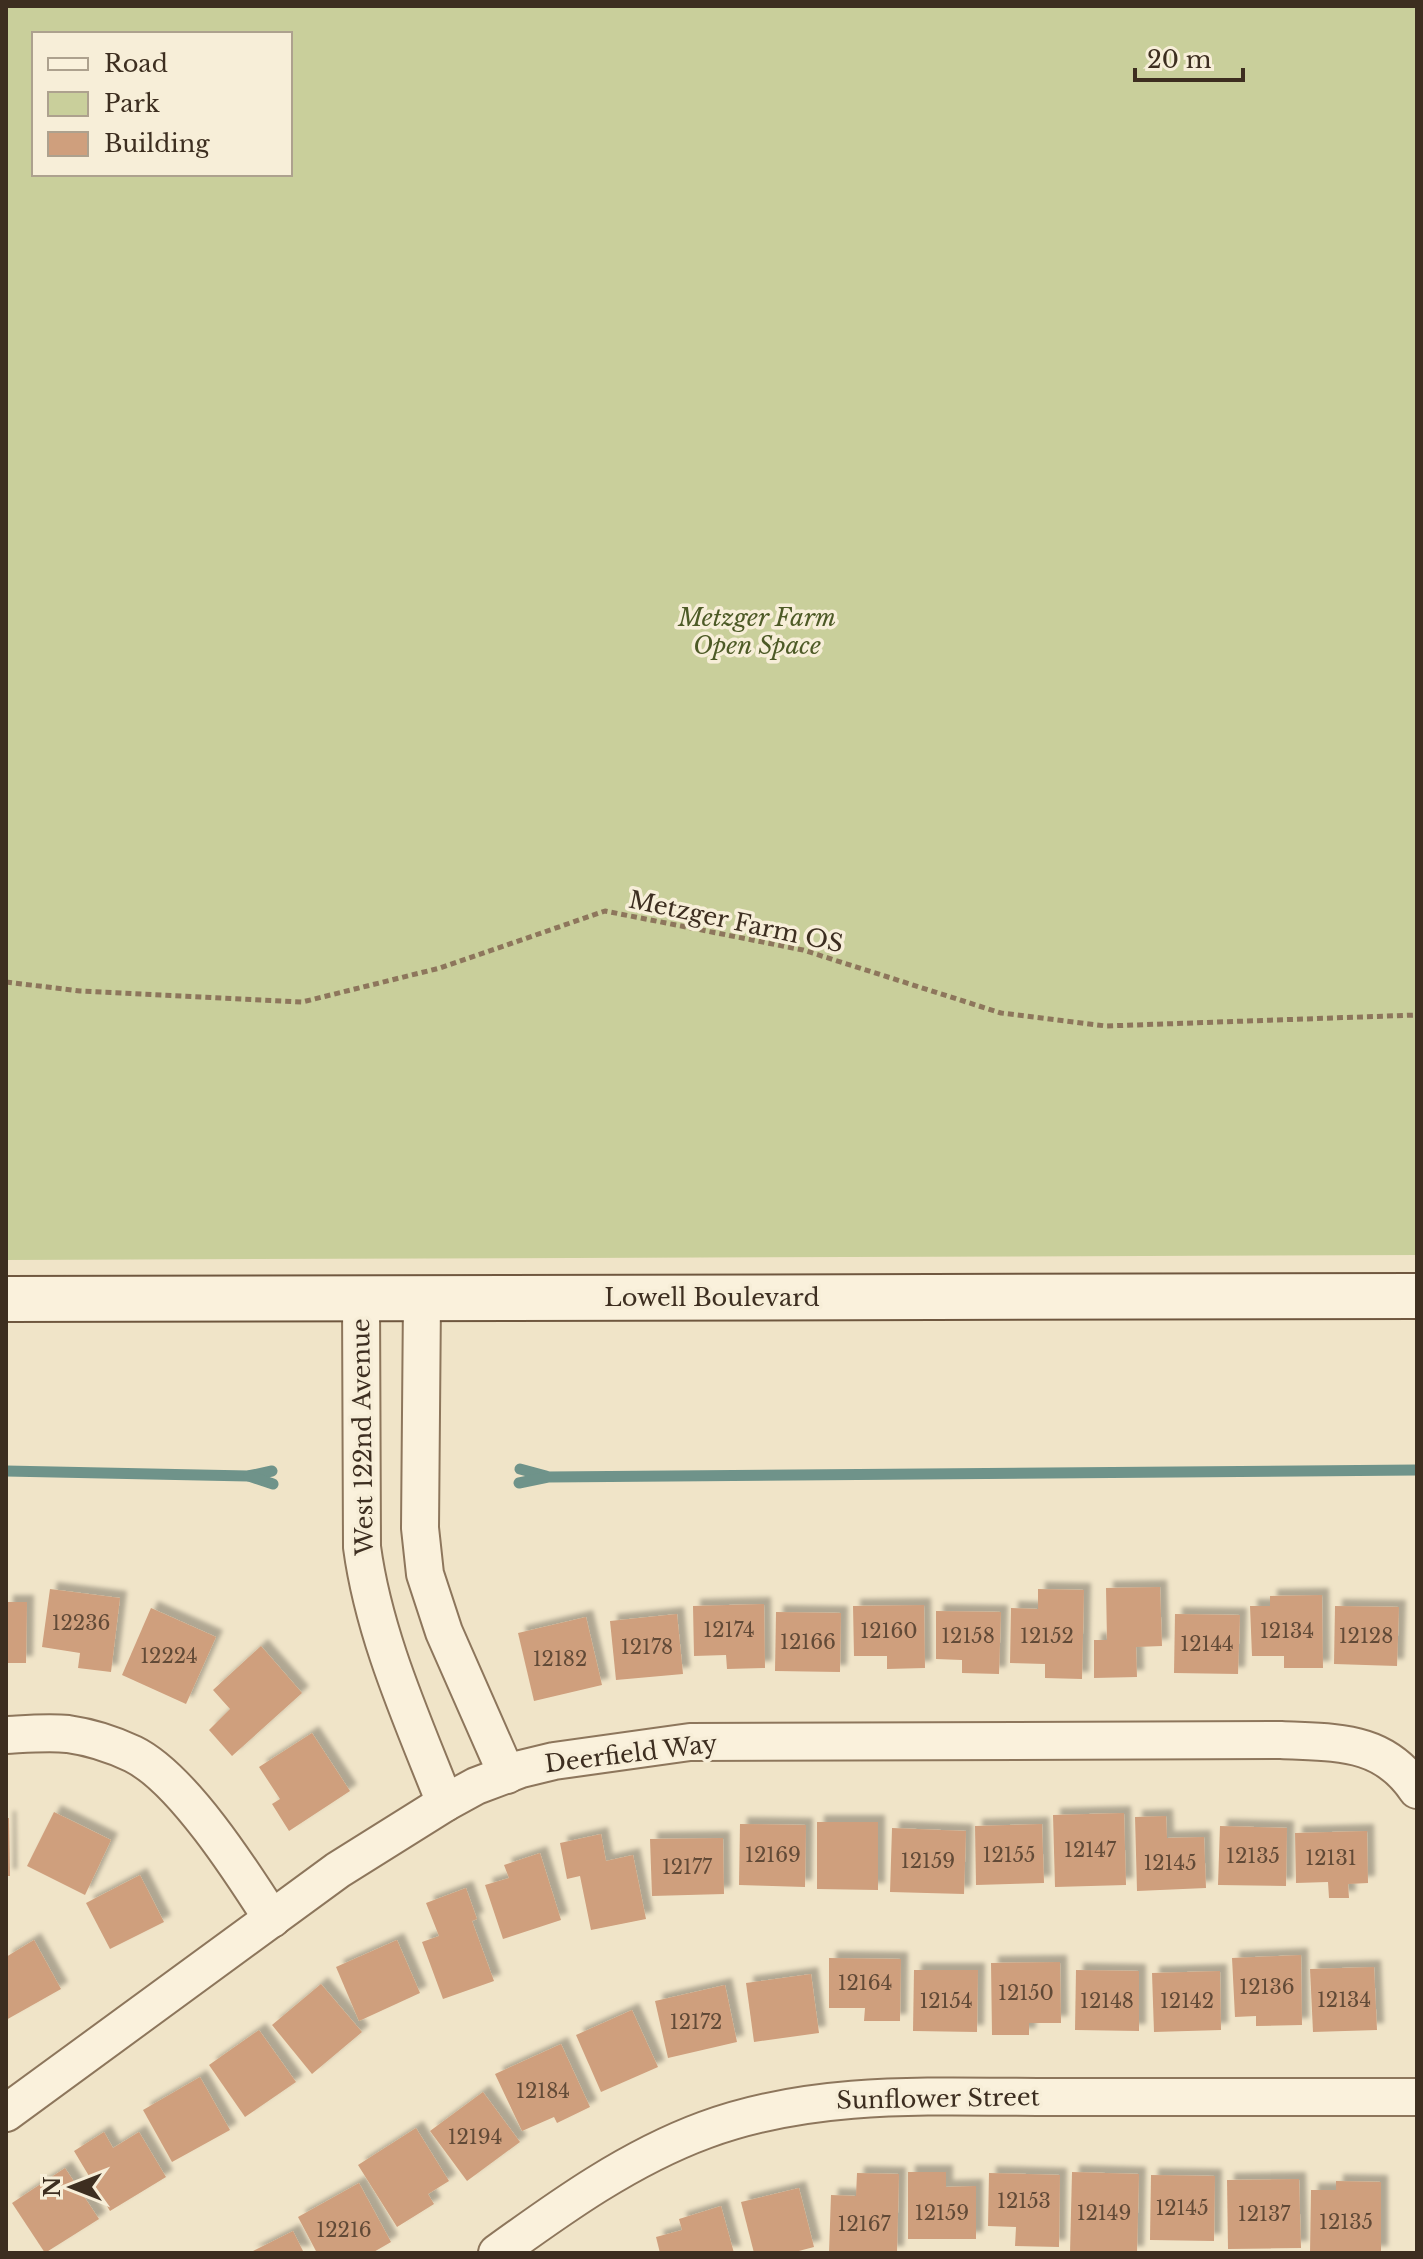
<svg xmlns="http://www.w3.org/2000/svg" width="1423" height="2259" viewBox="0 0 1423 2259" font-family="'Libre Baskerville',serif">
	<style>
		.green { fill: #c9cf9b; fill-rule: evenodd }
		.lines { fill: none; stroke-linecap: round; stroke-linejoin: round }
		.stream { stroke: #6f938a; stroke-width: 11 }
		.building { fill: #cf9f7d; filter: url(#shadow) }
		.minor-casing { stroke: #8d765c; stroke-width: 40 }
		.secondary-casing { stroke: #6f573f; stroke-width: 48 }
		.path { stroke: #8d765c; stroke-width: 5; stroke-dasharray: 6 4; stroke-linecap: butt }
		.minor { stroke: #faf1dc; stroke-width: 36 }
		.secondary { stroke: #faf1dc; stroke-width: 44 }
		.labels { text-anchor: middle; stroke-width: 7; stroke-linejoin: round; paint-order: stroke }
		.number-label { font-size: 20px; fill: #624a37 }
		.park-label { font-size: 24px; font-style: italic; fill: #4d5a26; stroke: #f7eed8 }
		.street-label { font-size: 24px; fill: #3d2e20; stroke: #f7eed8 }
	</style>
	<defs>
		<filter id="shadow"><feDropShadow dx="7" dy="-7" stdDeviation="2" flood-color="#0004"/></filter>
	</defs>
	<rect width="100%" height="100%" fill="#f0e4c8"/>
	<path class="green" d="M6,6H1417V1255L6,1260ZM34,34H290V174H34Z"/>
	<g class="lines">
		<g class="stream">
			<polyline points="520,1469 546,1476"/>
			<polyline points="6,1471 248,1476 272,1471"/>
			<polyline points="249,1476 273,1484"/>
			<polyline points="519,1483 548,1477 1417,1470"/>
		</g>
	</g>
	<g class="building">
		<polygon points="1160,1587 1162,1646 1136,1647 1137,1677 1094,1678 1094,1640 1107,1640 1106,1588"/>
		<polygon points="50,1589 120,1598 111,1672 78,1668 80,1653 42,1647"/>
		<polygon points="1038,1589 1084,1590 1082,1679 1045,1678 1045,1664 1010,1663 1011,1608 1038,1609"/>
		<polygon points="1322,1595 1323,1668 1284,1668 1284,1656 1252,1656 1250,1606 1270,1606 1270,1596"/>
		<polygon points="6,1602 27,1602 26,1663 6,1663"/>
		<polygon points="764,1604 765,1668 727,1669 726,1655 694,1656 693,1606"/>
		<polygon points="924,1605 925,1668 887,1669 887,1656 854,1656 853,1606"/>
		<polygon points="1335,1606 1399,1607 1397,1666 1334,1664"/>
		<polygon points="151,1608 216,1637 186,1704 122,1675"/>
		<polygon points="936,1611 1001,1612 999,1674 962,1673 962,1660 936,1659"/>
		<polygon points="776,1612 841,1613 840,1672 775,1671"/>
		<polygon points="677,1614 683,1674 616,1680 610,1621"/>
		<polygon points="1175,1614 1240,1615 1238,1674 1174,1673"/>
		<polygon points="586,1617 602,1685 534,1701 518,1633"/>
		<polygon points="261,1646 302,1693 232,1756 209,1730 230,1709 213,1690"/>
		<polygon points="312,1733 350,1791 289,1831 272,1804 280,1799 259,1767"/>
		<polygon points="54,1812 111,1840 85,1895 27,1866"/>
		<polygon points="1124,1813 1126,1885 1055,1887 1053,1815"/>
		<polygon points="1166,1816 1167,1838 1204,1837 1206,1888 1137,1891 1135,1817"/>
		<polygon points="6,1818 9,1818 10,1876 6,1876"/>
		<polygon points="817,1822 878,1822 878,1890 817,1889"/>
		<polygon points="740,1824 806,1825 805,1887 739,1885"/>
		<polygon points="1042,1824 1044,1883 976,1885 975,1826"/>
		<polygon points="1220,1826 1287,1828 1286,1886 1218,1885"/>
		<polygon points="892,1828 966,1831 964,1894 890,1892"/>
		<polygon points="1367,1831 1368,1883 1348,1884 1349,1898 1329,1898 1328,1882 1296,1883 1295,1833"/>
		<polygon points="601,1834 606,1861 633,1855 646,1919 591,1930 580,1876 567,1879 560,1843"/>
		<polygon points="723,1838 724,1894 652,1896 650,1839"/>
		<polygon points="540,1853 561,1920 503,1939 485,1885 509,1878 504,1865"/>
		<polygon points="140,1875 164,1922 110,1949 86,1903"/>
		<polygon points="466,1888 477,1919 472,1921 494,1981 443,1999 422,1942 439,1936 426,1903"/>
		<polygon points="34,1940 61,1989 6,2020 6,1957"/>
		<polygon points="397,1940 420,1993 359,2021 336,1967"/>
		<polygon points="1301,1955 1302,2025 1256,2026 1256,2016 1235,2017 1232,1958"/>
		<polygon points="829,1958 901,1959 900,2021 864,2021 865,2008 829,2008"/>
		<polygon points="1060,1962 1061,2023 1029,2023 1029,2035 992,2035 991,1963"/>
		<polygon points="1374,1967 1377,2030 1313,2032 1310,1969"/>
		<polygon points="914,1970 978,1970 977,2032 913,2031"/>
		<polygon points="1076,1970 1139,1971 1139,2031 1075,2030"/>
		<polygon points="1220,1971 1221,2030 1154,2032 1152,1973"/>
		<polygon points="811,1974 819,2033 754,2042 746,1983"/>
		<polygon points="321,1984 362,2032 312,2074 272,2025"/>
		<polygon points="725,1985 737,2042 668,2058 655,2001"/>
		<polygon points="632,2010 658,2067 601,2092 576,2035"/>
		<polygon points="259,2030 296,2082 245,2117 209,2065"/>
		<polygon points="561,2044 590,2107 557,2123 554,2117 522,2131 495,2074"/>
		<polygon points="200,2077 230,2130 172,2162 143,2110"/>
		<polygon points="483,2092 520,2142 467,2181 430,2131"/>
		<polygon points="416,2128 449,2181 428,2194 434,2204 397,2227 358,2165"/>
		<polygon points="104,2132 113,2148 139,2132 166,2177 110,2211 74,2151"/>
		<polygon points="65,2168 99,2219 45,2253 12,2203"/>
		<polygon points="908,2172 946,2172 946,2187 976,2186 976,2239 908,2239"/>
		<polygon points="1072,2172 1139,2174 1137,2253 1070,2253"/>
		<polygon points="857,2173 899,2174 897,2253 829,2253 831,2195 856,2196"/>
		<polygon points="989,2173 1060,2175 1059,2247 1015,2246 1016,2227 988,2226"/>
		<polygon points="1151,2175 1215,2176 1214,2241 1150,2240"/>
		<polygon points="1299,2179 1301,2248 1228,2249 1227,2180"/>
		<polygon points="1336,2181 1381,2182 1381,2253 1310,2253 1311,2190 1336,2190"/>
		<polygon points="359,2183 391,2242 372,2253 317,2253 298,2217"/>
		<polygon points="799,2188 814,2247 791,2253 754,2253 741,2202"/>
		<polygon points="721,2206 734,2253 660,2253 656,2237 682,2230 679,2219"/>
		<polygon points="293,2231 304,2253 249,2253"/>
	</g>
	<g class="lines">
		<defs>
			<g id="minor">
				<path d="M361,1299L362,1547C374,1636 412,1719 445,1803"/>
				<polyline points="422,1299 420,1528 425,1574 444,1632 507,1775"/>
				<path d="M6,1735C26,1734 48,1732 68,1734C89,1737 114,1745 133,1754C182,1778 242,1872 272,1919"/>
				<path d="M6,2113L338,1870L445,1803L476,1786L521,1769L554,1761L690,1742L1281,1740C1336,1743 1383,1739 1417,1790"/>
				<path d="M497,2253C562,2206 629,2158 705,2130C816,2089 936,2097 1053,2097C1174,2097 1296,2097 1417,2097"/>
			</g>
			<polyline id="secondary" points="6,1299 1417,1296"/>
		</defs>
		<use href="#minor" class="minor-casing"/>
		<use href="#secondary" class="secondary-casing"/>
		<polyline class="path" points="6,982 80,991 302,1002 440,968 605,911 803,950 1001,1013 1106,1026 1417,1015"/>
		<use href="#minor" class="minor"/>
		<use href="#secondary" class="secondary"/>
	</g>
	<g class="labels">
		<g class="number-label">
			<text x="81" y="1630">12236</text>
			<text x="729" y="1637">12174</text>
			<text x="889" y="1638">12160</text>
			<text x="1287" y="1638">12134</text>
			<text x="968" y="1643">12158</text>
			<text x="1047" y="1643">12152</text>
			<text x="1366" y="1643">12128</text>
			<text x="808" y="1649">12166</text>
			<text x="1207" y="1651">12144</text>
			<text x="647" y="1654">12178</text>
			<text x="169" y="1663">12224</text>
			<text x="560" y="1666">12182</text>
			<text x="1090" y="1857">12147</text>
			<text x="773" y="1862">12169</text>
			<text x="1009" y="1862">12155</text>
			<text x="1253" y="1863">12135</text>
			<text x="1331" y="1865">12131</text>
			<text x="928" y="1868">12159</text>
			<text x="1170" y="1870">12145</text>
			<text x="687" y="1874">12177</text>
			<text x="865" y="1990">12164</text>
			<text x="1267" y="1994">12136</text>
			<text x="1026" y="2000">12150</text>
			<text x="1344" y="2007">12134</text>
			<text x="946" y="2008">12154</text>
			<text x="1107" y="2008">12148</text>
			<text x="1187" y="2008">12142</text>
			<text x="696" y="2029">12172</text>
			<text x="543" y="2098">12184</text>
			<text x="475" y="2144">12194</text>
			<text x="1024" y="2208">12153</text>
			<text x="1182" y="2215">12145</text>
			<text x="942" y="2220">12159</text>
			<text x="1104" y="2220">12149</text>
			<text x="1264" y="2221">12137</text>
			<text x="1346" y="2229">12135</text>
			<text x="864" y="2231">12167</text>
			<text x="344" y="2237">12216</text>
		</g>
		<g class="park-label">
			<text x="757" y="626">Metzger Farm<tspan x="757" dy="28">Open Space</tspan></text>
		</g>
		<g class="street-label">
			<text transform="translate(736 922) rotate(12)" y="8">Metzger Farm OS</text>
			<text x="712" y="1306">Lowell Boulevard</text>
			<text transform="translate(363 1437) rotate(-91)" y="8">West 122nd Avenue</text>
			<text transform="translate(631 1754) rotate(-7)" y="8">Deerfield Way</text>
			<text transform="translate(938 2099) rotate(-1)" y="8">Sunflower Street</text>
		</g>
	</g>
	<rect width="1423" height="2259" fill="none" stroke="#3d2e20" stroke-width="16"/>
	<rect x="32" y="32" width="260" height="144" fill="#f7eed8" stroke="#ada18e" stroke-width="2"/>
	<rect x="48" y="58" width="40" height="12" fill="#faf1dc" stroke="#ada18e" stroke-width="2"/>
	<text x="104" y="72" font-size="24" fill="#3d2e20">Road</text>
	<rect x="48" y="92" width="40" height="24" fill="#c9cf9b" stroke="#ada18e" stroke-width="2"/>
	<text x="104" y="112" font-size="24" fill="#3d2e20">Park</text>
	<rect x="48" y="132" width="40" height="24" fill="#cf9f7d" stroke="#ada18e" stroke-width="2"/>
	<text x="104" y="152" font-size="24" fill="#3d2e20">Building</text>
	<g transform="translate(72 2187) rotate(270)" stroke="#f7eed8" stroke-width="6" paint-order="stroke">
	<path d="M0-6L14 30L0 20L-14 30Z" fill="#3d2e20"/>
	<text y="-12" font-size="22" font-weight="bold" text-anchor="middle" fill="#3d2e20">N</text>
	</g>
	<path d="M1135 68v12h108v-12" fill="none" stroke="#3d2e20" stroke-width="4"/>
	<text x="1147" y="68" font-size="24" fill="#3d2e20" stroke="#f7eed8" stroke-width="6" paint-order="stroke">20 m</text>
</svg>
